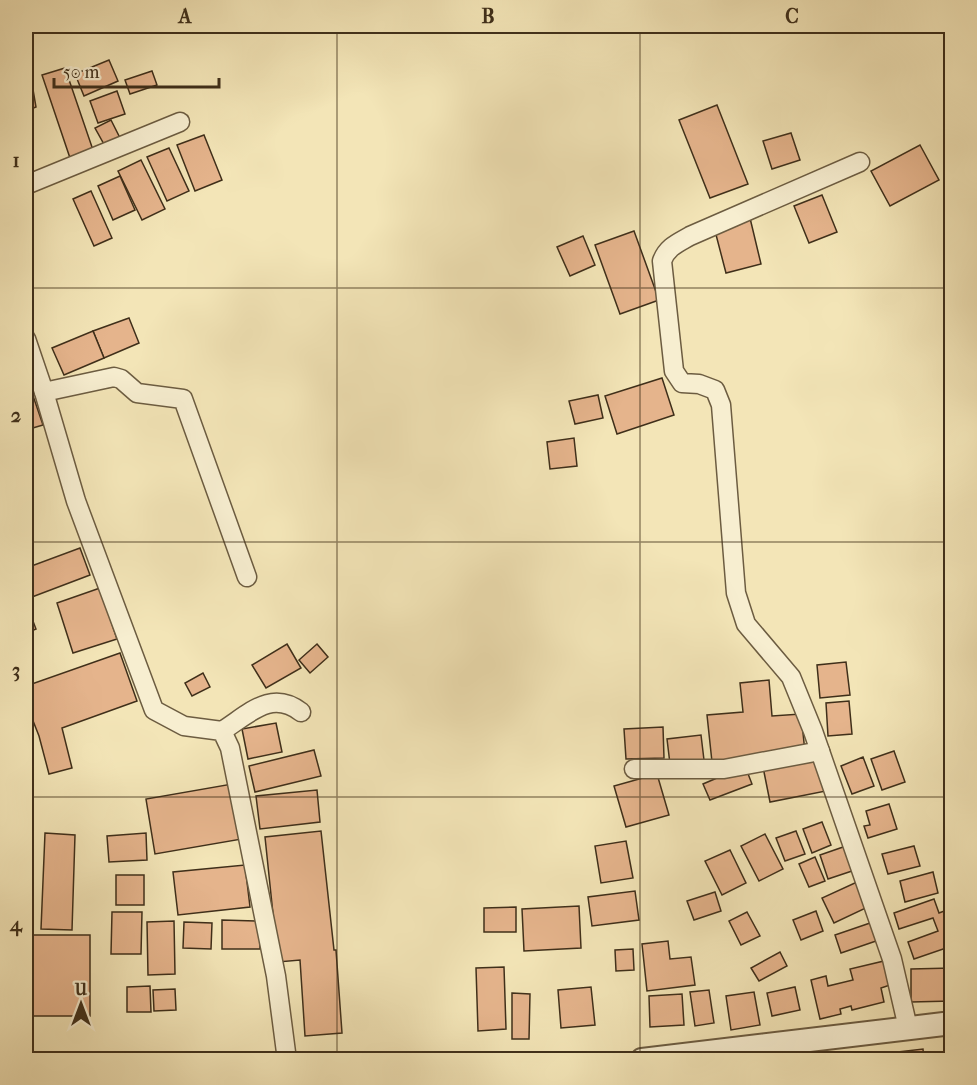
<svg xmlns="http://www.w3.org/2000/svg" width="977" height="1085" viewBox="0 0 977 1085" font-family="'IM FELL French Canon',serif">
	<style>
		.building { fill: #e5b48c; stroke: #3f2f1a; stroke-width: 1.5 }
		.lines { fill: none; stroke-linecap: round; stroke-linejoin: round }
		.minor-casing { stroke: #6c5c41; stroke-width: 21 }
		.tertiary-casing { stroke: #6c5c41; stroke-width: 26 }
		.minor { stroke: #f7eed0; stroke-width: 18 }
		.tertiary { stroke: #f7eed0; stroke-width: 22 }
		.grid { fill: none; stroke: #3f2f1a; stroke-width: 1.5; stroke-opacity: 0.55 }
		.neatline { fill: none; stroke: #3f2f1a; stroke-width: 2 }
		.grid-label { font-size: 20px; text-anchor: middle; font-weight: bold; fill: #3f2f1a }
	</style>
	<rect width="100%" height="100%" fill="#f3e5b7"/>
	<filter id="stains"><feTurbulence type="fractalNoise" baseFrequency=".00333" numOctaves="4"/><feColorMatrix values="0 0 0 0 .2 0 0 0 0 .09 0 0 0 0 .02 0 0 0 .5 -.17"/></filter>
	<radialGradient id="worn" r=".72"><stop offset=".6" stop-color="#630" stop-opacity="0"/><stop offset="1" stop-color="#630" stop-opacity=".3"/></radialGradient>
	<g class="building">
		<polygon points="109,60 118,81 84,96 75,74"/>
		<polygon points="65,68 93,150 70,158 42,75"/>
		<polygon points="152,71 157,85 130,94 125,80"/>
		<polygon points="26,72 30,72 36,107 26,111"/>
		<polygon points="117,91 125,114 98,123 90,101"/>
		<polygon points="717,105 748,184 710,198 679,120"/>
		<polygon points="111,120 120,138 105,146 95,128"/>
		<polygon points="791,133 800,160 772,169 763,141"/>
		<polygon points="204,135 222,180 195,191 177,145"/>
		<polygon points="920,145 939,180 890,206 871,171"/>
		<polygon points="169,148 189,191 167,201 147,157"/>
		<polygon points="141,160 165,209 142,220 118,171"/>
		<polygon points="120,176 135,210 113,220 98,186"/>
		<polygon points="91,191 112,238 94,246 73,199"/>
		<polygon points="822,195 837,232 809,243 794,206"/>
		<polygon points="750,218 761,264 726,273 714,227"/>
		<polygon points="634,231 659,300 620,314 595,245"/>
		<polygon points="583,236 595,265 570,276 557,247"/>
		<polygon points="129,318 139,343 104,358 93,331"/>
		<polygon points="93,331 104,358 64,375 52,348"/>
		<polygon points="662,378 674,415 617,434 605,396"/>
		<polygon points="30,387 43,425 26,430 26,389"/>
		<polygon points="598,395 603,418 575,424 569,401"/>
		<polygon points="574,438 577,466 550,469 547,442"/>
		<polygon points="80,548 90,575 32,597 26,579 26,568"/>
		<polygon points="100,588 117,639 73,653 57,603"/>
		<polygon points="28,608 36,629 26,633 26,609"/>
		<polygon points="287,644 301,668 266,688 252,665"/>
		<polygon points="317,644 328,657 310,673 299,660"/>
		<polygon points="120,653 137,701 62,728 72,768 49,774 39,736 26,703 26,686"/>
		<polygon points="846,662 850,695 820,698 817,665"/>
		<polygon points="203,673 210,687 192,696 185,683"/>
		<polygon points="769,680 772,716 801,714 805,752 712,762 707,715 743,712 740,683"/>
		<polygon points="849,701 852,734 828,736 826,703"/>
		<polygon points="276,723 282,752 248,759 242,729"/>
		<polygon points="663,727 664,758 626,759 624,729"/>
		<polygon points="701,735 704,760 670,764 667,739"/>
		<polygon points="314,750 321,776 255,792 249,766"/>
		<polygon points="894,751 905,782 882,790 871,759"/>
		<polygon points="819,756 826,791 770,802 763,767"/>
		<polygon points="863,757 874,786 852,794 841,766"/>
		<polygon points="745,766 752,784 710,800 703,784"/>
		<polygon points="657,774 669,815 626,827 614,786"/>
		<polygon points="232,784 242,839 155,854 146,799"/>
		<polygon points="317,790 320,822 260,829 256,796"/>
		<polygon points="889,804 897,829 868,838 864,826 870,825 866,811"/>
		<polygon points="822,822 831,845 812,853 803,829"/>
		<polygon points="321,831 334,950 336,950 342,1033 305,1036 300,960 278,962 265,837"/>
		<polygon points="796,831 805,854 785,861 776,838"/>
		<polygon points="45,833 75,835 72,930 41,929"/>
		<polygon points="146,833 147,860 109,862 107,836"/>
		<polygon points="765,834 783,869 759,881 741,846"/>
		<polygon points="626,841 633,878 601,883 595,846"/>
		<polygon points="846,846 855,870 828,879 820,855"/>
		<polygon points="914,846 920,866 888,874 882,854"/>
		<polygon points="730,850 746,883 722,895 705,861"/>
		<polygon points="815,857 825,881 809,887 799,864"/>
		<polygon points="245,865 250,907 178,915 173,872"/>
		<polygon points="933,872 938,893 905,902 900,881"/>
		<rect x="116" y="875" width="28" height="30"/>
		<polygon points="857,882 868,907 834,923 822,898"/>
		<polygon points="635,891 639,920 592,926 588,897"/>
		<polygon points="715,892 721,911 694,920 687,901"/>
		<polygon points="934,899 939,913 952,908 952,946 914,959 908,942 938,931 933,918 899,929 894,913"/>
		<polygon points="579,906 581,948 524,951 522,909"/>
		<polygon points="516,907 516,932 484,932 484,908"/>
		<polygon points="816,911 823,931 801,940 793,920"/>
		<polygon points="112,912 142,912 141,954 111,954"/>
		<polygon points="747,912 760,936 741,945 729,921"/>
		<polygon points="222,920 260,921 260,949 222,949"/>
		<polygon points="174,921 175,974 148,975 147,922"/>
		<polygon points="184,922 212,923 211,949 183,948"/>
		<polygon points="873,922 879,940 841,953 835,935"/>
		<rect x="26" y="935" width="64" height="81"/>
		<polygon points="668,941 670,959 691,957 695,985 647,991 642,944"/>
		<polygon points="633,949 634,970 616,971 615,950"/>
		<polygon points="780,952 787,966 759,981 751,968"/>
		<polygon points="884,961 890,985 881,988 884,1002 852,1010 851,1006 840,1009 841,1014 820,1019 811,980 826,976 828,986 853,980 850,969"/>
		<polygon points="504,967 506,1029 478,1031 476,968"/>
		<polygon points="952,968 952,1001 911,1002 911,969"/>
		<polygon points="150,986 151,1012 127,1012 127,987"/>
		<polygon points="591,987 595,1025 561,1028 558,990"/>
		<polygon points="795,987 800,1010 772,1016 767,993"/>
		<polygon points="175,989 176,1010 154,1011 153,990"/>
		<polygon points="709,990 714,1023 695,1026 690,992"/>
		<polygon points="754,992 760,1025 731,1030 726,996"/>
		<polygon points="512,993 530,994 529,1039 512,1039"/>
		<polygon points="682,994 684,1025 650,1027 649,996"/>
		<polygon points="923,1049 924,1060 882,1060 881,1054"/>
		<polygon points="872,1055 873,1060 842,1060 842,1057"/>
	</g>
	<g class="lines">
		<defs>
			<g id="minor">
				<path d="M860,162L690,236C678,243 667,247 662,261L674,371L682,383L699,384L715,390L721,405L736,593L746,624L791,677L813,731L892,959L908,1028"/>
				<polyline points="26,185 180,122"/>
				<polyline points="26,339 44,392 76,501 154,710 184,726 222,731 230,748 276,976 287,1060"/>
				<polyline points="44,392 114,377 121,379 137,393 183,399 247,577"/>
				<path d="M222,731C249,714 271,689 301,712"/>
				<polyline points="634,769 724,769 820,751"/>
			</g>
			<polyline id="tertiary" points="642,1060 952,1023"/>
		</defs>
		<use href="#minor" class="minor-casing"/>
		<use href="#tertiary" class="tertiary-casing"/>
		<use href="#minor" class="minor"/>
		<use href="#tertiary" class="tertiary"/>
	</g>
	<path class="grid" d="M337,26V1060M640,26V1060M26,288H952M26,542H952M26,797H952"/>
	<rect width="977" height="1085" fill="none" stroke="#f3e5b7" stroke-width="66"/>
	<g transform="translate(81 1004)" stroke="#f7eed0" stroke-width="4.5" paint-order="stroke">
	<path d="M0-4.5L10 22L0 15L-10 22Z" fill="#3f2f1a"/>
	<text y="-9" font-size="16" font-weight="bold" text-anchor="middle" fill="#3f2f1a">U</text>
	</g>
	<path d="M54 78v9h165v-9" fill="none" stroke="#3f2f1a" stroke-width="3"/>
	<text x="63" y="78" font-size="18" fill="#3f2f1a" stroke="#f7eed0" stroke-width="4.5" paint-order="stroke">50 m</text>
	<rect x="33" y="33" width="911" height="1019" class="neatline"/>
	<g class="grid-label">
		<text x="185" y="23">A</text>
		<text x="488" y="23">B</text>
		<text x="792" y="23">C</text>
		<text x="16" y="167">1</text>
		<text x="16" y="422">2</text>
		<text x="16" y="677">3</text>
		<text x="16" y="931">4</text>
	</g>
	<rect width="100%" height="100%" filter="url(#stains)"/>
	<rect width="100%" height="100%" fill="url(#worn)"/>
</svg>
